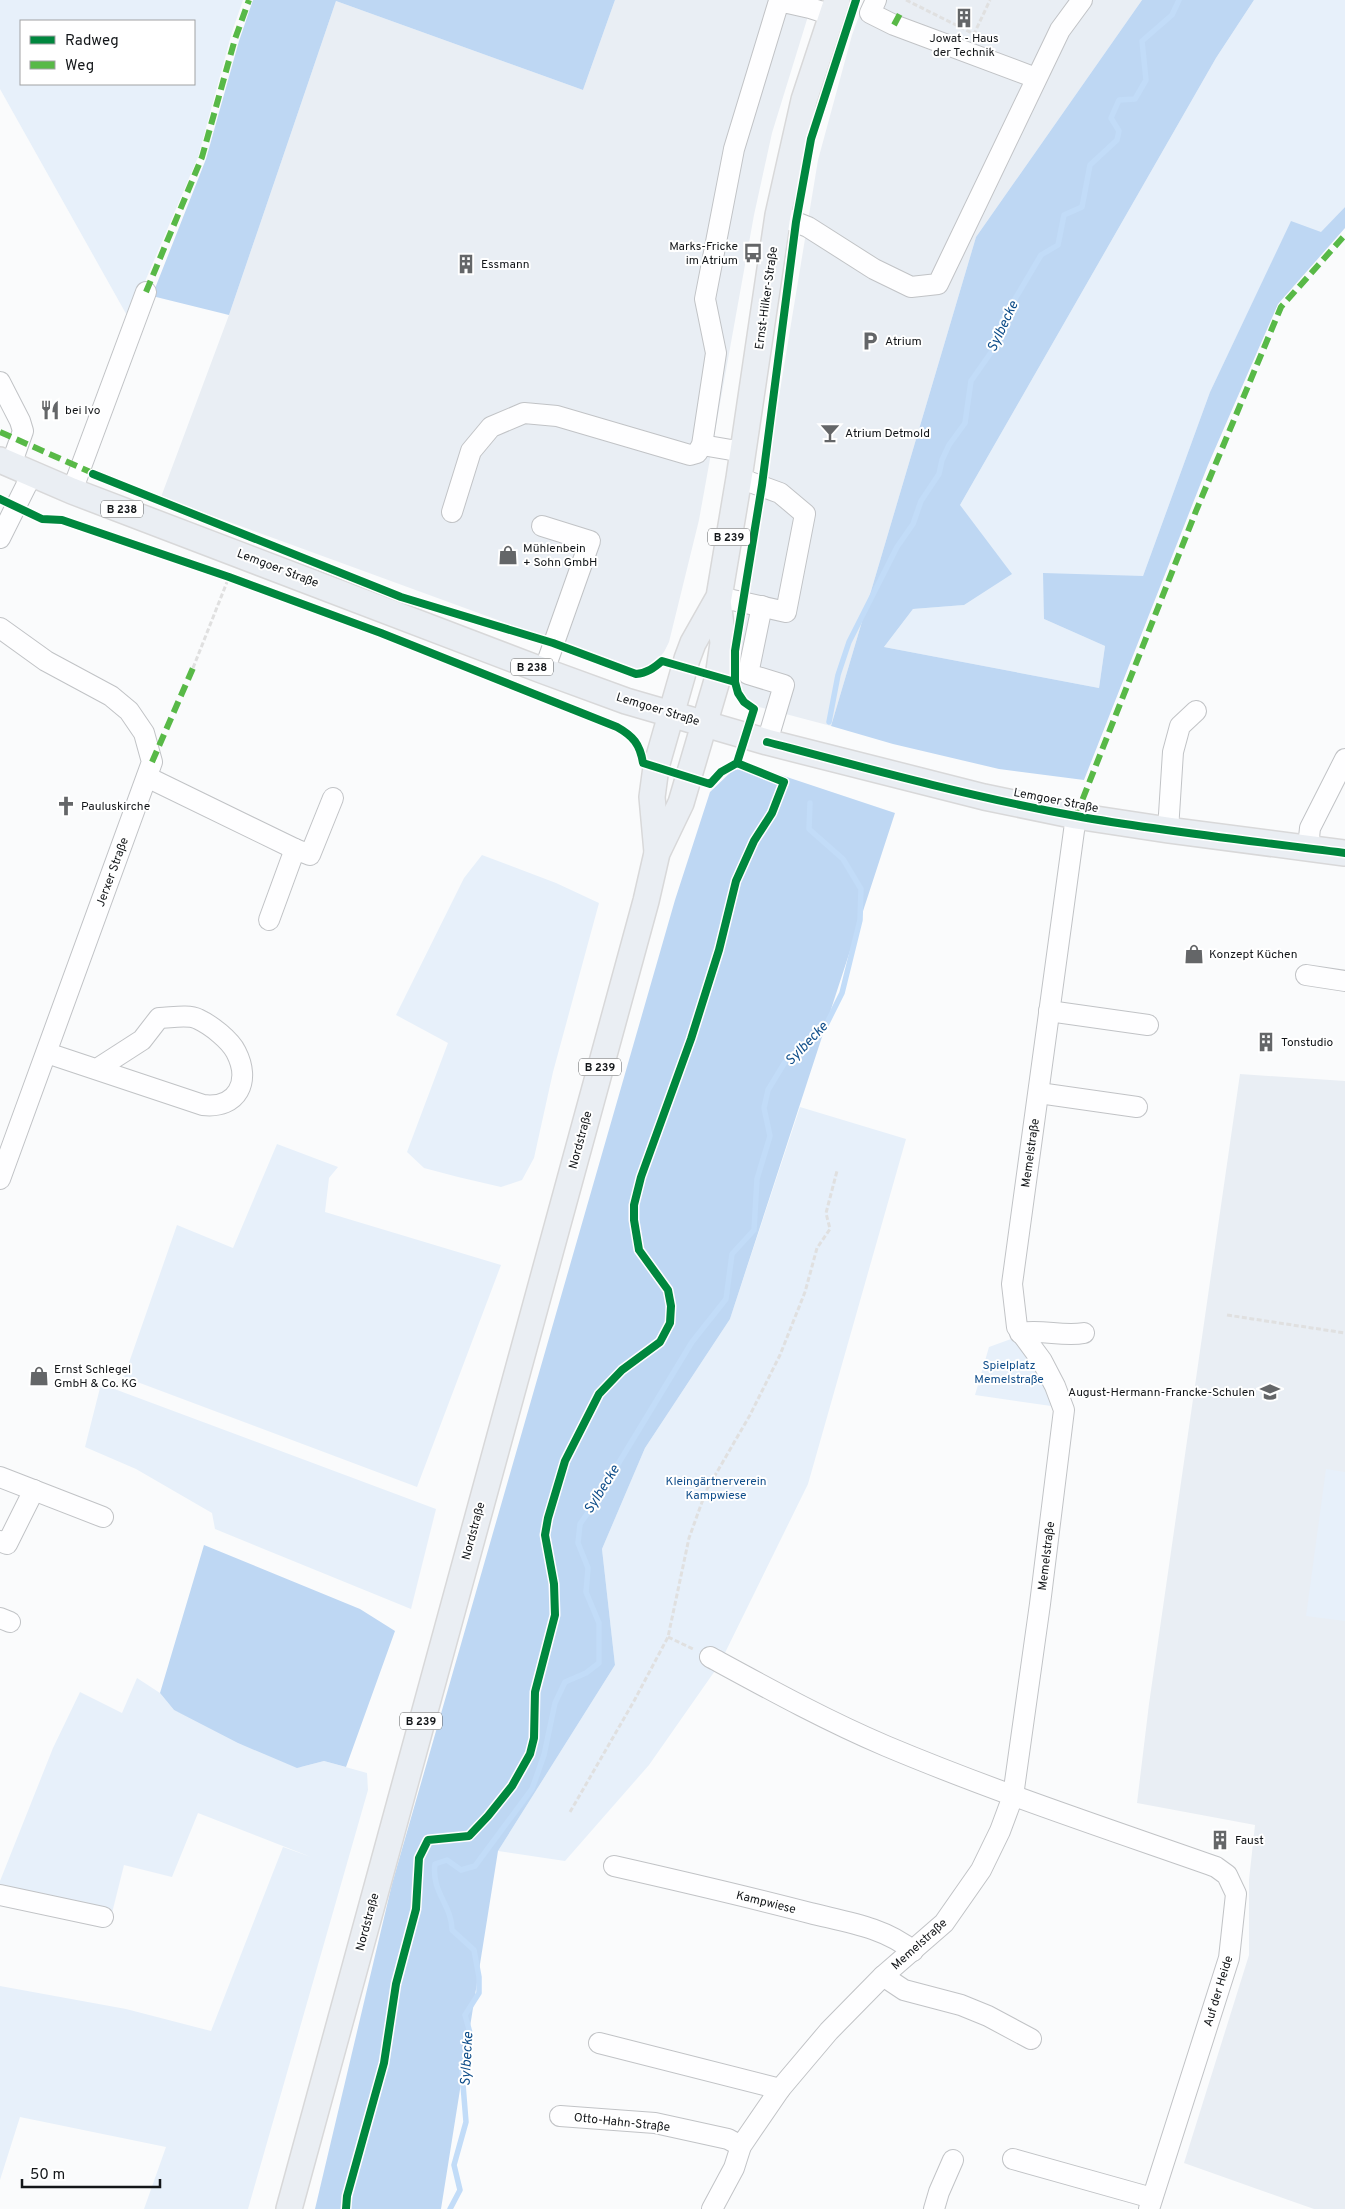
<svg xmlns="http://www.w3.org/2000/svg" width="1345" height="2209" viewBox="0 0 1345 2209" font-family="Overpass,sans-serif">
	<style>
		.built { fill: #e9eef4 }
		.green { fill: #e7f0fa; fill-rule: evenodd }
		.forest { fill: #bed7f3 }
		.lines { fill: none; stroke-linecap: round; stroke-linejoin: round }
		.stream { stroke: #c2dcf8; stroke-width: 5.5 }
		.minor-casing { stroke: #c1c3c6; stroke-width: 22 }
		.major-casing { stroke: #d8d8d9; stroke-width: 28 }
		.path { stroke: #e0e0e0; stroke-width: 3; stroke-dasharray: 5 2.5; stroke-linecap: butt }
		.minor { stroke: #fefeff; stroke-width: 20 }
		.major { stroke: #eaeef3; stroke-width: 25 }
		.quiet { stroke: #58b947; stroke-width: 6; stroke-dasharray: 12 6; stroke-linecap: butt }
		.cycleway-casing { stroke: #fff; stroke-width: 11 }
		.cycleway { stroke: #00873e; stroke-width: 8 }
		.labels { text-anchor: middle; stroke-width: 4; stroke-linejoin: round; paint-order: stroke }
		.shield { fill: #fff; stroke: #5a5c5e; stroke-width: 1 }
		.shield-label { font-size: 11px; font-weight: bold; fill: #131619 }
		.poi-label { font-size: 12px; fill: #131619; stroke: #fff; text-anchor: start }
		.street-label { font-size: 12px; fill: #131619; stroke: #fff }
		.park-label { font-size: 12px; fill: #104e8b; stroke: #fff }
		.water-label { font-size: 14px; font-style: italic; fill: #0e4d89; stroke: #fff }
	</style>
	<rect width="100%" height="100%" fill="#fafbfc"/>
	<g class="built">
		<polygon points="615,0 813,0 772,133 754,215 699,520 669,642 664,652 653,665 635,670 161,497 229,315 336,1 583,90"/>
		<polygon points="865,0 1142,0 976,237 831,726 755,706 742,696 738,682 747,591 818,160 852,35"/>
		<polygon points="1240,1074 1345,1081 1345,2209 1314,2209 1184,2163 1249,1955 1249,1880 1255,1825 1137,1803 1149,1704"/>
	</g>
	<g class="green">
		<path d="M0,0H243L232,32L198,157L129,319L0,89ZM21,21H194V84H21Z"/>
		<polygon points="1254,0 1345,0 1345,207 1321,233 1291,222 1210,392 1143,576 1044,619 1105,646 1099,688 884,647 913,609 964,605 960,505 1216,58"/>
		<polygon points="482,855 556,883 599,903 553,1072 534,1158 522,1180 501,1187 458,1177 424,1168 407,1152 448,1043 396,1015 464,878"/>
		<polygon points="800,1107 906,1139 808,1484 719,1665 649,1765 565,1861 498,1851 615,1665 602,1549 645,1448 730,1319"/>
		<polygon points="277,1144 338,1167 329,1178 325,1212 501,1265 417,1487 124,1377 177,1225 233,1248"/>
		<path d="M1011,1339C1035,1358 1045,1376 1051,1406L975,1395L989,1347Z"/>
		<polygon points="101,1384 436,1509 411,1609 215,1529 212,1513 136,1469 85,1447"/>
		<polygon points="1326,1469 1345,1472 1345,1621 1306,1616"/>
		<polygon points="137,1678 160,1693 174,1710 301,1767 324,1761 367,1773 368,1790 248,2209 144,2209 166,2147 20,2117 0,2180 0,1986 126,2009 211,2031 283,1847 311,1857 198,1813 172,1877 124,1865 112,1913 0,1891 0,1881 53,1748 80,1692 122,1713"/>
	</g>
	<g class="forest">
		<polygon points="253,0 615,0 583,90 336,1 229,315 152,296 206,159 239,41"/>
		<polygon points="1142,0 1254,0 1216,58 960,505 1012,574 964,605 913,609 884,647 1099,688 1105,646 1044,619 1043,573 1143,576 1210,392 1291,221 1321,232 1345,207 1345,228 1278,304 1208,465 1084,780 999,769 893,744 831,726 976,237"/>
		<polygon points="757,767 895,813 730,1319 645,1448 602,1549 615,1665 498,1851 441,2209 315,2209 392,1884 675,900 710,792 733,770"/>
		<polygon points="204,1545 360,1609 395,1631 346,1767 324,1761 297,1768 238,1743 174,1710 160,1693"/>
	</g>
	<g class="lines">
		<g class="stream">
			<polyline points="829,722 838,675 849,642 897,547 913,524 921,501 939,474 942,460 949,445 965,423 971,381 999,341 1002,321 1041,255 1058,245 1064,215 1082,207 1090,165 1117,140 1119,131 1111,118 1119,100 1135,99 1146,80 1142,41 1172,15 1179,0"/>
			<path d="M450,2209L460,2190L454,2165L466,2122L462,2072L470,2033L465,2015L479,1993V1977L474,1950L452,1930C452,1905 431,1892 435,1864L447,1860L461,1870L475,1866L532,1789L544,1755L555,1703L565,1682L586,1673L599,1663V1623L586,1592L588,1568L578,1543L580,1524L592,1507L692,1342L726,1299L732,1254L754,1230L757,1179L770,1136L764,1108L768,1090L785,1062L825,1027L842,993L860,920L861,889L843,859L809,829L810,803"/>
		</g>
		<defs>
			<g id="minor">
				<polyline points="876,0 870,13 894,25 1036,78"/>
				<polyline points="778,215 808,227 874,269 911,287 938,284 1060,30 1082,0"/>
				<polyline points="0,382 20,421 23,431 11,465"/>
				<polyline points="702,445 743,452"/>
				<polyline points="72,491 146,292"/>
				<polyline points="452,512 471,451 491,427 524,413 557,416 690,455 697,453 702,445 716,353 705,299 734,149 779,1 810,8 832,15"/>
				<polyline points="542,526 590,541 544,671"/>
				<polyline points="0,538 32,474"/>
				<polyline points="719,597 786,612 805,514 780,493 739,478"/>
				<polyline points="762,606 748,674 784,685 767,742"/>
				<polyline points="0,628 46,661 111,696 129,711 144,733 152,762 0,1179"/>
				<polyline points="147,777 295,849"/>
				<polyline points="1168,830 1173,752 1180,726 1196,711"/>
				<polyline points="1308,848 1310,828 1345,759"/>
				<polyline points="269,920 295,849 310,855 333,798"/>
				<polyline points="1306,975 1345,981"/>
				<polyline points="1049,1011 1148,1025"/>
				<path d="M47,1053L203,1105C238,1109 251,1081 236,1052C230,1040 211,1025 198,1019C188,1014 170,1018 159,1018L142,1040L97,1069"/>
				<polyline points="1039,1093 1137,1107"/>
				<path d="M1020,1333C1042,1329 1063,1337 1084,1333"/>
				<polyline points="0,1477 103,1517"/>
				<polyline points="0,1541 7,1544 34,1490"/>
				<polyline points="0,1618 10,1622"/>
				<path d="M710,1657C767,1688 825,1720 886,1746C993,1791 1105,1828 1216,1867L1227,1875L1236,1894L1229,1958L1149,2209"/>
				<path d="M614,1866C680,1881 745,1896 810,1913C846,1922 884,1927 913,1951"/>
				<polyline points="0,1895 103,1917"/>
				<polyline points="883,1976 904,1990 961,2005 988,2016 1031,2039"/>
				<polyline points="599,2043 780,2089"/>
				<polyline points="560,2116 655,2123 728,2139 741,2146"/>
				<polyline points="1013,2159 1152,2198"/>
				<polyline points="712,2209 734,2168 741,2146 780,2089 829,2031 883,1976 944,1923 981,1870 1000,1831 1013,1796 1040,1604 1064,1410 1055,1386 1042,1361 1017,1327 1012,1284 1076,816"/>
				<polyline points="934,2209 939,2192 953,2160"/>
			</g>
			<g id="major">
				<polyline points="0,460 72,491 544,671 626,701 767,742 984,797 1076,816 1168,830 1345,853"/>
				<polyline points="657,852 652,797 656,767 687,659 693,643 719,597 739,478 778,215 804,100 837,0"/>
				<polyline points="289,2209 646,901 657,853 681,803 718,677 723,643 718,600"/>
			</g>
		</defs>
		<use href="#minor" class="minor-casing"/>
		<use href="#major" class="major-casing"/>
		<g class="path">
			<polyline points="906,0 974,34 990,0"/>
			<polyline points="193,668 229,577"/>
			<polyline points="1227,1315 1345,1333"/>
			<polyline points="668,1637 693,1649"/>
			<polyline points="570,1812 634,1701 668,1637 689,1538 706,1491 750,1415 780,1355 805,1292 817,1248 830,1229 826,1213 837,1171"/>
		</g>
		<use href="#minor" class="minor"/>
		<use href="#major" class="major"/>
		<g class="quiet">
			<polyline points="894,25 902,10"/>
			<polyline points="146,292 202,157 235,39 249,0"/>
			<polyline points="0,432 97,475"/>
			<polyline points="152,762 193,668"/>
			<polyline points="1076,816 1196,511 1281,307 1345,235"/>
		</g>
		<defs>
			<g id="cycleway">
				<path d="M93,474L401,597L553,643L636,674C647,673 654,668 662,661L735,682"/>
				<path d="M0,499L42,519L62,520L229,577L381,633L617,727C633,736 640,744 643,763L710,784L721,772L737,763L754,709L744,702L738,693L735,682V651L762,485L796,222L811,139L856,0"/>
				<path d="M767,742C869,769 972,797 1076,816C1165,832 1255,841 1345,853"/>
				<polyline points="346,2209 347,2196 384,2063 396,1984 416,1909 419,1858 428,1840 469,1836 488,1816 512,1786 530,1754 534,1738 535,1692 555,1615 554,1584 545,1535 548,1518 565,1461 599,1394 622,1370 660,1342 670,1323 671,1306 668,1290 639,1250 634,1220 634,1205 641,1177 691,1039 719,950 736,881 754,841 772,813 784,782 737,763"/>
			</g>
		</defs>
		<use href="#cycleway" class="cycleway-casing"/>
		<use href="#cycleway" class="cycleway"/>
	</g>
	<defs>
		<symbol id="building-bare" viewBox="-9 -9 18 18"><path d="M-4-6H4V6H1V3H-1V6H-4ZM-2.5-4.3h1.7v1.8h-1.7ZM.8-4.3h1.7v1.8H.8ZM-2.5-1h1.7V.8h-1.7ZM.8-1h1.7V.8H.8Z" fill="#646668" stroke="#fff" stroke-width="2.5" paint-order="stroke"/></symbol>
		<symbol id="bus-bare" viewBox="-9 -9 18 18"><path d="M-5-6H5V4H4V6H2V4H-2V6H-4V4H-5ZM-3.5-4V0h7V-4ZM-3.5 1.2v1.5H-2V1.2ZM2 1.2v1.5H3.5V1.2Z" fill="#646668" stroke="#fff" stroke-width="2.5" paint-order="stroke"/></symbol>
		<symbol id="parking-bare" viewBox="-9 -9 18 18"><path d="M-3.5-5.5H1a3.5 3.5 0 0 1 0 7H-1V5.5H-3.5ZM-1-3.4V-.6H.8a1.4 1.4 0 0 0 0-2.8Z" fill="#646668" stroke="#fff" stroke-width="2.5" paint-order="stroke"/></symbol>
		<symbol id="restaurant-bare" viewBox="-9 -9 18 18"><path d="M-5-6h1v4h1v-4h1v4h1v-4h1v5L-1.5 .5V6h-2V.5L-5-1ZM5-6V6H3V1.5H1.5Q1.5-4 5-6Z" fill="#646668" stroke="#fff" stroke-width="2.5" paint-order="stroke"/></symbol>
		<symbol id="bar-bare" viewBox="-9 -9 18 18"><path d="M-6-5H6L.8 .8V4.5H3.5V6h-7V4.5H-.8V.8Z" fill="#646668" stroke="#fff" stroke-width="2.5" paint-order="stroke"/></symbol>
		<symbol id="shop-bare" viewBox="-9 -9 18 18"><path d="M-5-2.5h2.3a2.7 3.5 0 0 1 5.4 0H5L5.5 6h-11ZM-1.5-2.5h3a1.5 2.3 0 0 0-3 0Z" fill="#646668" stroke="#fff" stroke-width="2.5" paint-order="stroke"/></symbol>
		<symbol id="church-bare" viewBox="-9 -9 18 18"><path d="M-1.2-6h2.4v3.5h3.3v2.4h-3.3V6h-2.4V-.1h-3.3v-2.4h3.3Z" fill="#646668" stroke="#fff" stroke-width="2.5" paint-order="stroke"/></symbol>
		<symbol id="school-bare" viewBox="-9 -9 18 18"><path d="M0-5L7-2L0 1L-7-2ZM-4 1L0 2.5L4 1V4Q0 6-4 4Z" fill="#646668" stroke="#fff" stroke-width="2.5" paint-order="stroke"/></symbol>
	</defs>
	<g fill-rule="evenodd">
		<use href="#building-bare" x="950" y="4" width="28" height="28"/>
		<use href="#bus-bare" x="739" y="239" width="28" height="28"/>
		<use href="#building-bare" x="452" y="250" width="28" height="28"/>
		<use href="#parking-bare" x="856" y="327" width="28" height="28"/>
		<use href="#restaurant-bare" x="36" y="396" width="28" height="28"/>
		<use href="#bar-bare" x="816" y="419" width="28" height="28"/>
		<use href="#shop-bare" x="494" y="541" width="28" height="28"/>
		<use href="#church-bare" x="52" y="792" width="28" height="28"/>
		<use href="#shop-bare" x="1180" y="940" width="28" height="28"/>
		<use href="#building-bare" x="1252" y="1028" width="28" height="28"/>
		<use href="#shop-bare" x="25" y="1362" width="28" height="28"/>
		<use href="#school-bare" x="1256" y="1378" width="28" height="28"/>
		<use href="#building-bare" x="1206" y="1826" width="28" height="28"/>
	</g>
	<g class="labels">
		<g class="shield">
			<rect x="101" y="500.5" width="42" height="17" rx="4"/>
			<rect x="708" y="528.5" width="42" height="17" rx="4"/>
			<rect x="511" y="658.5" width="42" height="17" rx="4"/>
			<rect x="579" y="1058.5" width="42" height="17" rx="4"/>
			<rect x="400" y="1712.5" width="42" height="17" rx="4"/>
		</g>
		<g class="shield-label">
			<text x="122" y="513">B 238</text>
			<text x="729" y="541">B 239</text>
			<text x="532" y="671">B 238</text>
			<text x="600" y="1071">B 239</text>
			<text x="421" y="1725">B 239</text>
		</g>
		<g class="poi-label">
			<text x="964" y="42" text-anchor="middle">Jowat - Haus<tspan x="964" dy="14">der Technik</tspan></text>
			<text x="738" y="250" text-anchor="end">Marks-Fricke<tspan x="738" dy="14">im Atrium</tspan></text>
			<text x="481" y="268">Essmann</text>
			<text x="885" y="345">Atrium</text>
			<text x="65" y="414">bei Ivo</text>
			<text x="845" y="437">Atrium Detmold</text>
			<text x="523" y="552">Mühlenbein<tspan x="523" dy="14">+ Sohn GmbH</tspan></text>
			<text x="81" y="810">Pauluskirche</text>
			<text x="1209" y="958">Konzept Küchen</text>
			<text x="1281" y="1046">Tonstudio</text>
			<text x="54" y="1373">Ernst Schlegel<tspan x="54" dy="14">GmbH &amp; Co. KG</tspan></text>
			<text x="1255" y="1396" text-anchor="end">August-Hermann-Francke-Schulen</text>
			<text x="1235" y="1844">Faust</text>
		</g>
		<g class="street-label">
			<text transform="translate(766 298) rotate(-82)" y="4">Ernst-Hilker-Straße</text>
			<text transform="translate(278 568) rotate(21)" y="4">Lemgoer Straße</text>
			<text transform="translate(658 709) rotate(17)" y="4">Lemgoer Straße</text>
			<text transform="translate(1056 800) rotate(11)" y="4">Lemgoer Straße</text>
			<text transform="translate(112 872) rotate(-70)" y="4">Jerxer Straße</text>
			<text transform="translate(580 1140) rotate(-75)" y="4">Nordstraße</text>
			<text transform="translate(1030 1153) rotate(-82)" y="4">Memelstraße</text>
			<text transform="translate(473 1531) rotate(-75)" y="4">Nordstraße</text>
			<text transform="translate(1046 1556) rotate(-83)" y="4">Memelstraße</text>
			<text transform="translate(766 1902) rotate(14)" y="4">Kampwiese</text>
			<text transform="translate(367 1922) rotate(-75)" y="4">Nordstraße</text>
			<text transform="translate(919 1944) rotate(-42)" y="4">Memelstraße</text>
			<text transform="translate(1218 1991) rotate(-73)" y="4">Auf der Heide</text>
			<text transform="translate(622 2122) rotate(6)" y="4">Otto-Hahn-Straße</text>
		</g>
		<g class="park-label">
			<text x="1009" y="1369">Spielplatz<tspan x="1009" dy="14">Memelstraße</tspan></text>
			<text x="716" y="1485">Kleingärtnerverein<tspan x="716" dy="14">Kampwiese</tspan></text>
		</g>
		<g class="water-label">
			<text transform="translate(1002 326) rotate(-65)" y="5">Sylbecke</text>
			<text transform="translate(806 1043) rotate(-46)" y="5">Sylbecke</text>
			<text transform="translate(601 1489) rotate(-58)" y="5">Sylbecke</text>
			<text transform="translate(466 2059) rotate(-87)" y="5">Sylbecke</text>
		</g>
	</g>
	<rect x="20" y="20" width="175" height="65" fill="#ffffff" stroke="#a1a2a3"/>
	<rect x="30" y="36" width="25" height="8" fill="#00873e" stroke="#a1a2a3"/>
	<text x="65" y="45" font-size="15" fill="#131619">Radweg</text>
	<rect x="30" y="61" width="25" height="8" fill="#58b947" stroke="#a1a2a3"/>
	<text x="65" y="70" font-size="15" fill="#131619">Weg</text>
	<path d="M22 2179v8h138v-8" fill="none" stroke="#131619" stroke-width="2.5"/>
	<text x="30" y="2179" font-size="15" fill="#131619" stroke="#ffffff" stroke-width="4" paint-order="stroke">50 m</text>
</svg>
